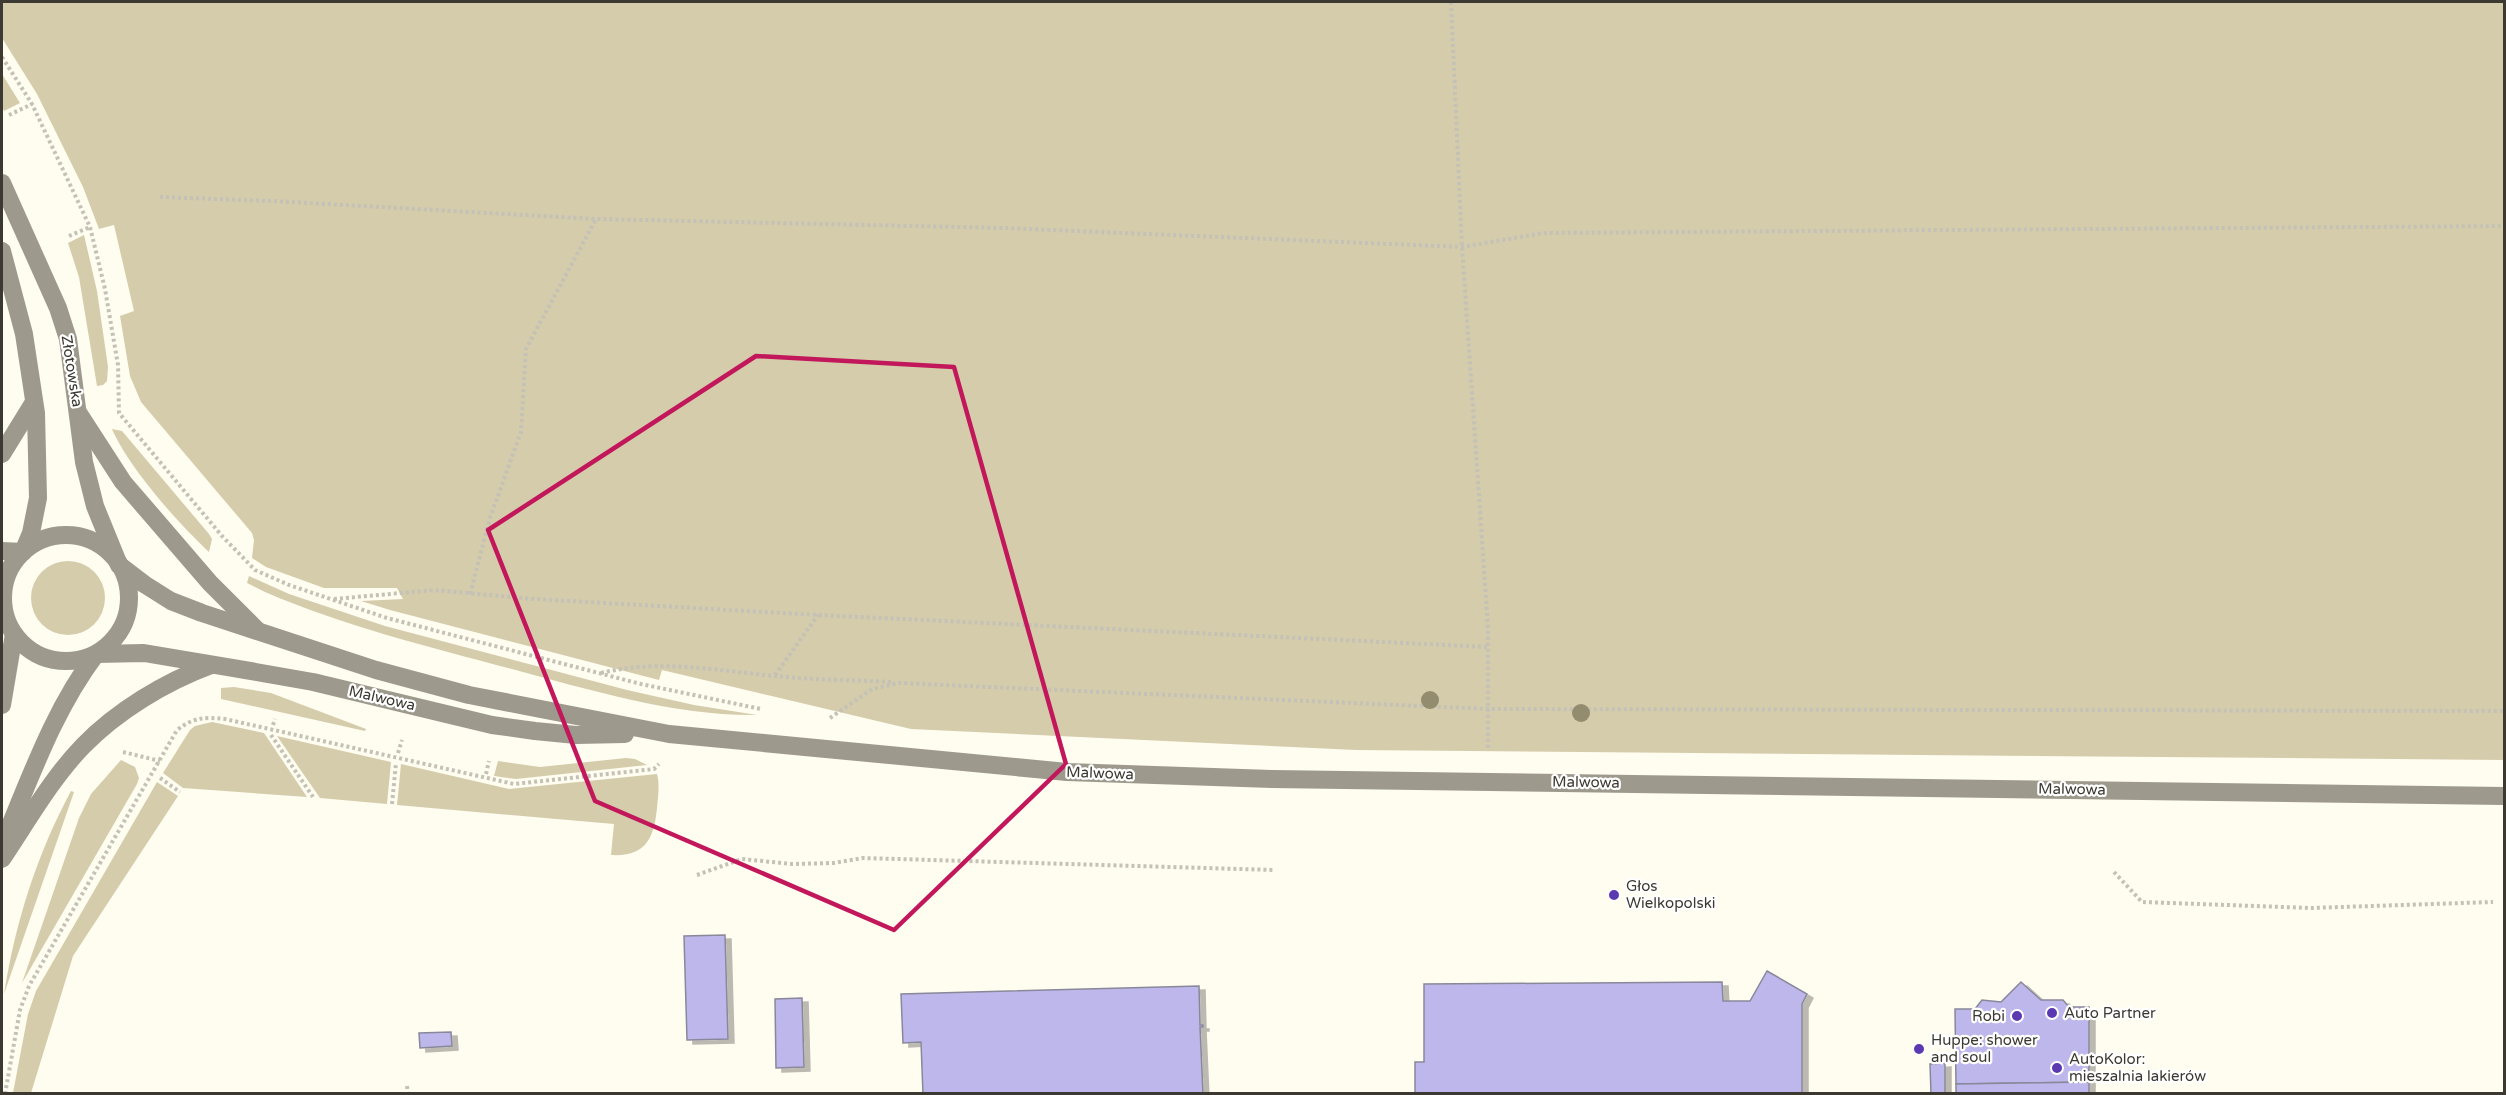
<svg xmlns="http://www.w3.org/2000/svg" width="2506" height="1095" viewBox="0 0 2506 1095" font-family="'Varela Round',sans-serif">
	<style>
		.green { fill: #d5ccab }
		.building { fill: #beb7eb; stroke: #89889a; stroke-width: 1.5; filter: url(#shadow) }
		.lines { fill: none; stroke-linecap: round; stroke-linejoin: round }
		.path { stroke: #c4c1b6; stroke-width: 4; stroke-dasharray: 3 3; stroke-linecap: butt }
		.secondary { stroke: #9d9a8d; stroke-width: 18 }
		.tree { fill: #948c6e }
		.marked { fill: none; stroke: #c2185b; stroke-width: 4.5; stroke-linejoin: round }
		.poi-dot { fill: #5b39b1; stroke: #fff; stroke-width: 2 }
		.labels { text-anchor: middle; stroke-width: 4.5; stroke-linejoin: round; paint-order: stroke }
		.street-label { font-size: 15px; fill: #3b3931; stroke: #fff }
		.poi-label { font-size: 15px; fill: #3b3931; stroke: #fff; text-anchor: start }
	</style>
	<defs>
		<filter id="shadow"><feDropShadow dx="6" dy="4" stdDeviation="0" flood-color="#0004"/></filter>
	</defs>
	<rect width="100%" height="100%" fill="#fffcf0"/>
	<g class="green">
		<polygon points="2,2 2504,2 2504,760 1356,750 911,729 662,670 659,680 390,610 361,601 403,599 397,588 324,588 266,567 252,558 254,540 252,533 141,402 130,376 120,316 134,311 114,225 99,229 83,187 37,94 2,38"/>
		<polygon points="2,74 20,103 4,111 2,107"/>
		<polygon points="84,235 97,291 108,367 107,381 103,385 97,386 79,277 68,243"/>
		<path d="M112,429L122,431L209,534L212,539L209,552C177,522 129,468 112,429Z"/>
		<circle cx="68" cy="598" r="37"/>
		<path d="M249,576L289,594L385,626L627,690L694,705L757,715C674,716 591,690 512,669C429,647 344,626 265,592L247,583Z"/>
		<polygon points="234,687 271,693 366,729 365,731 221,699 221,688"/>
		<polygon points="212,722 264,733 307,797 183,788 163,773 190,730 195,726"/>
		<polygon points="277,736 391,762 387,804 320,798"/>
		<polygon points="626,758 635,759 647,765 516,779 494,776 498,761 540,767"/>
		<polygon points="121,760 135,767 139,778 137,784 22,983 79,818 91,794"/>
		<path d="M401,764L509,789L657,774C660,785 658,796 657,808C654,838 646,857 611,855L614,824L397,805Z"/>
		<polygon points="157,782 178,796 73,956 31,1093 13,1093 28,1014 36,991"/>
		<path d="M71,791L74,792L4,994C15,923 37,854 71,791Z"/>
	</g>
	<g class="building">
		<polygon points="725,935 728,1039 687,1040 684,936"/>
		<polygon points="1767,971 1807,994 1802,1004 1802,1094 1415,1094 1415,1062 1424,1062 1424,984 1722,982 1723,1001 1750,1001"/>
		<polygon points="2021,982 2041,1000 2063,1000 2069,1007 2089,1007 2089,1082 1956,1084 1955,1009 1975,1009 1982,1000 2001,1002"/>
		<polygon points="1199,986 1200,1025 1203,1025 1203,1027 1200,1027 1203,1094 923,1094 921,1042 903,1043 901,994"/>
		<polygon points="802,998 804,1067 776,1068 775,999"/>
		<polygon points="451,1032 452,1046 420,1048 419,1033"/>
		<polygon points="1945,1063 1945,1094 1931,1094 1930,1064"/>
		<polygon points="2089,1082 2089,1094 1956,1094 1956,1084"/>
	</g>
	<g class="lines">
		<g class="path">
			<polyline points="1451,2 1462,247 1488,628 1488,750"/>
			<polyline points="2,57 32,104 90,227 105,289 118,365 119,413 222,536 255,570 289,585 387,618 641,684 761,709"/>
			<polyline points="9,115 32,104"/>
			<polyline points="160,197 272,201 596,219 1004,228 1462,247 1543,233 2504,226"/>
			<polyline points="69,236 90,227"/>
			<polyline points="470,594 490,518 521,432 526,349 596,219"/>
			<polyline points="334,599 434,590 534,599 818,615 1488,647"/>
			<path d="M601,673C658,659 716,670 774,676C813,680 853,680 892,682"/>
			<polyline points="775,675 818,615"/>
			<polyline points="830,718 872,689 899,683 1488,709 2504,711"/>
			<polyline points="273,725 275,719"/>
			<polyline points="271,735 313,797"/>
			<polyline points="123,752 160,761"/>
			<polyline points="398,753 402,740"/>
			<polyline points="486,774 489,761"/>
			<polyline points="160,778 180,792"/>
			<polyline points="392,804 396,763"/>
			<polyline points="2114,872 2142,902 2311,908 2493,902"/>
			<polyline points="697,875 742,859 792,864 833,863 863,858 1274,870"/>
			<polyline points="407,1086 408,1094"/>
			<path d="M5,1094L20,1010L29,986L177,730C194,717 204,717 225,719L514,784L654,769L659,764"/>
		</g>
		<g class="secondary">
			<polyline points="2,183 58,308 68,339 84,462 95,506 119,565 144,584 171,601 202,613 376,670 469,695 669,734 1067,772 1272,779 2504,796"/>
			<polyline points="2,251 24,334 36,413 38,498 31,533 23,552"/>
			<polyline points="79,414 123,482 210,583 257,630"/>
			<polyline points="2,454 34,402"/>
			<circle cx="66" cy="598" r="63"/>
			<polyline points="2,551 23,552"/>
			<polyline points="96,654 144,653 256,672 313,682 492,725 535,731 576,735 625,734"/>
			<polyline points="2,705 14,634"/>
			<path d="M2,845C30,779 53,711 96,654"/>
			<path d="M2,859C27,822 51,779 83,746C117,711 165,682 211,665"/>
		</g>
	</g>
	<g class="tree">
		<circle cx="1430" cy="700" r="9"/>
		<circle cx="1581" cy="713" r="9"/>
	</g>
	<path class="marked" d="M756,356L954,367L1066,764L894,930L595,801L488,530Z"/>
	<g class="poi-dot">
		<circle cx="1614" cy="895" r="6"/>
		<circle cx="2052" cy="1013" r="6"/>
		<circle cx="2017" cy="1016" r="6"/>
		<circle cx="1919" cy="1049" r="6"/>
		<circle cx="2057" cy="1068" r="6"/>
	</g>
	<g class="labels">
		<g class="street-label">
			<text transform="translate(72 371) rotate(81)" y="5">Złotowska</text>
			<text transform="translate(382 698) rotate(13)" y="5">Malwowa</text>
			<text transform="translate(1100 773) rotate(2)" y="5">Malwowa</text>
			<text transform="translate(1586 782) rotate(1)" y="5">Malwowa</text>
			<text transform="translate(2072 789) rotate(1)" y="5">Malwowa</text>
		</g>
		<g class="poi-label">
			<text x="1626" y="891">Głos<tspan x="1626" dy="17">Wielkopolski</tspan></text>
			<text x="2064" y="1018">Auto Partner</text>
			<text x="2005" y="1021" text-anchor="end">Robi</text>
			<text x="1931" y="1045">Huppe: shower<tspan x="1931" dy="17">and soul</tspan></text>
			<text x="2069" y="1064">AutoKolor:<tspan x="2069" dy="17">mieszalnia lakierów</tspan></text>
		</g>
	</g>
	<rect width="2506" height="1095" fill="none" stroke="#3b3931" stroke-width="6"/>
</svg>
